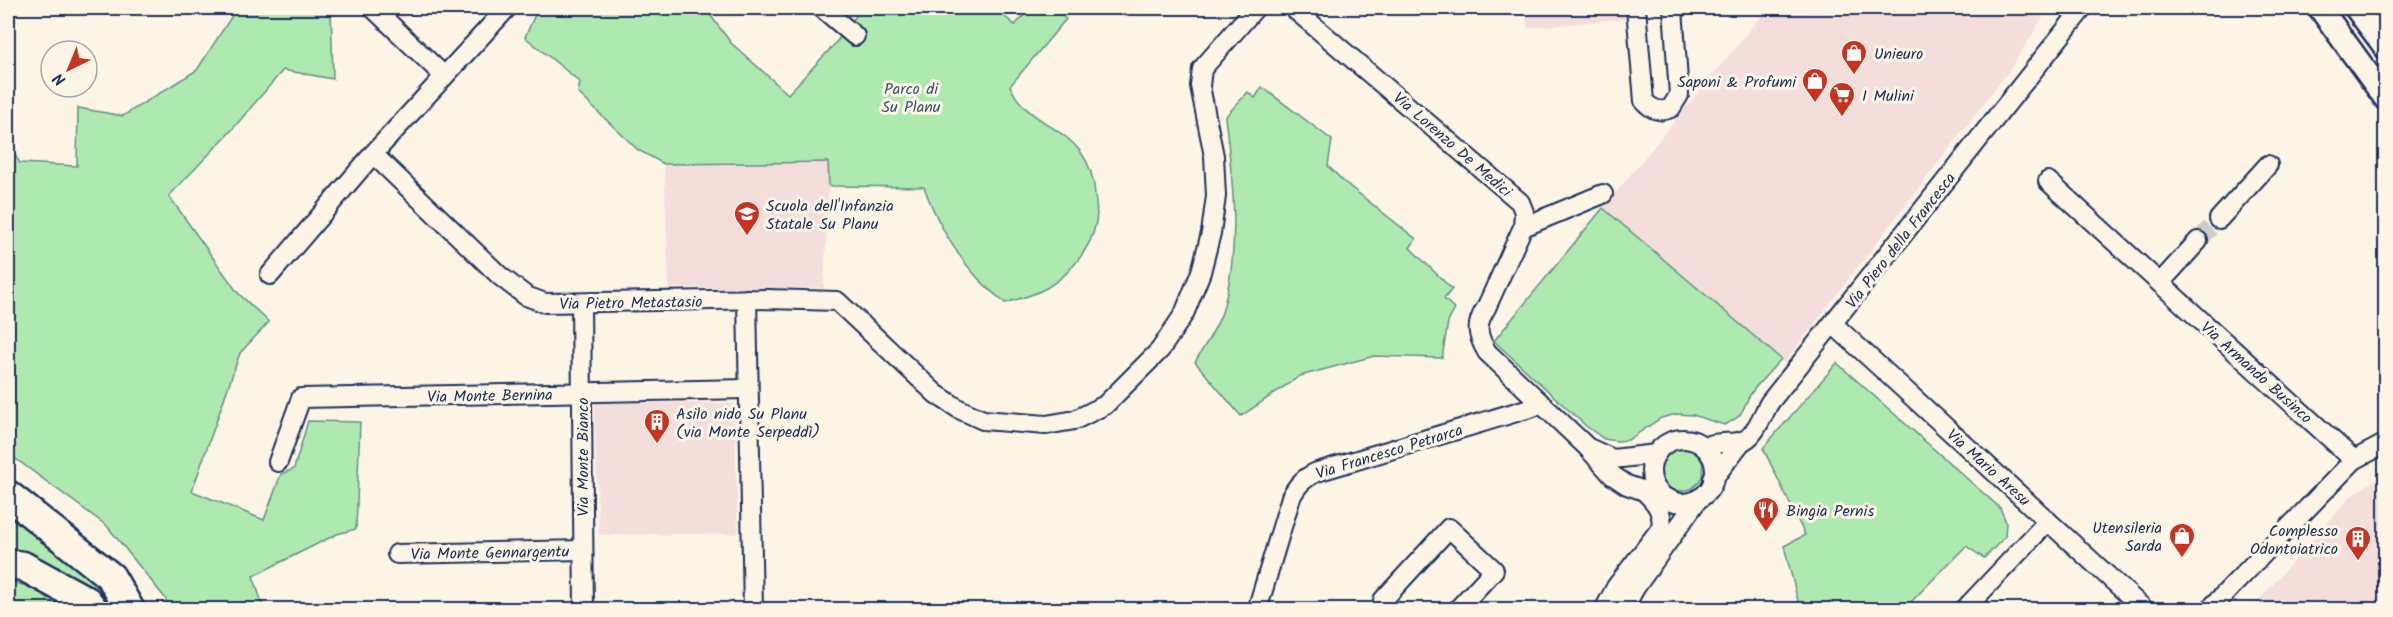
<svg xmlns="http://www.w3.org/2000/svg" width="2393" height="617" viewBox="0 0 2393 617" font-family="Kalam,sans-serif">
	<style>
		.built { fill: #f3dedb }
		.green { fill: #aeeab0; stroke: #648c87; stroke-width: 1.5 }
		.lines { fill: none; stroke-linecap: round; stroke-linejoin: round }
		.minor-tunnel { stroke: #cfcdca; stroke-width: 18; stroke-dasharray: 18 9; stroke-linecap: butt }
		.minor-casing { stroke: #1b2f5e; stroke-width: 22 }
		.tertiary-casing { stroke: #1b2f5e; stroke-width: 27 }
		.trunk-casing { stroke: #1b2f5e; stroke-width: 33 }
		.minor { stroke: #fcf5e5; stroke-width: 18 }
		.tertiary { stroke: #fcf5e5; stroke-width: 22 }
		.trunk { stroke: #fcf5e5; stroke-width: 28 }
		.labels { text-anchor: middle; stroke-width: 6; stroke-linejoin: round; paint-order: stroke }
		.poi-label { font-size: 16px; fill: #1b2f5e; stroke: #fcf5e5; text-anchor: start }
		.park-label { font-size: 16px; fill: #38546e; stroke: #fcf5e5 }
		.street-label { font-size: 16px; fill: #1b2f5e; stroke: #fcf5e5 }
	</style>
	<rect width="100%" height="100%" fill="#fcf5e5"/>
	<filter id="ink" filterUnits="userSpaceOnUse"><feTurbulence type="fractalNoise" baseFrequency=".0167" numOctaves="2"/><feDisplacementMap in="SourceGraphic" scale="12" xChannelSelector="R" yChannelSelector="G"/><feConvolveMatrix kernelMatrix="1 2 1 2 8 2 1 2 1" color-interpolation-filters="sRGB"/></filter>
	<g filter="url(#ink)">
		<g class="built">
			<polygon points="1526,8 1625,8 1626,19 1527,28"/>
			<polygon points="1768,8 2049,8 2011,68 1784,363 1603,208"/>
			<polygon points="828,162 829,186 824,288 669,288 664,164"/>
			<polygon points="594,403 734,403 738,534 599,535"/>
			<polygon points="2385,473 2385,609 2251,609 2350,497"/>
		</g>
		<g class="green">
			<polygon points="237,8 331,8 333,79 283,70 230,132 169,196 238,293 269,322 240,353 192,491 264,520 281,474 294,469 308,421 360,422 356,529 337,534 253,576 264,609 170,609 165,598 107,526 8,453 8,144 20,163 77,166 78,108 123,116 197,70"/>
			<path d="M538,8H705L731,43L788,94L834,45L862,8H994L1015,25L1031,8H1053L1066,19L1010,86C1026,121 1059,124 1080,151C1089,163 1094,179 1095,194C1096,203 1098,212 1096,222C1091,251 1064,282 1036,293C1026,297 1015,300 1005,303C966,273 941,233 924,187L829,186L828,162L664,164L638,150L578,93L580,82L525,37Z"/>
			<path d="M1262,87L1332,140L1328,166L1343,181L1416,239L1410,248L1452,289L1444,299L1455,309L1448,322L1442,358L1374,356L1300,376L1241,416L1195,362C1204,346 1218,327 1223,309C1241,247 1233,180 1225,117L1248,92L1255,98Z"/>
			<path d="M1603,208L1781,359C1772,369 1763,379 1754,389C1740,407 1749,414 1724,425L1693,415L1677,414L1661,418L1628,440L1617,441L1604,439L1586,426L1494,341Z"/>
			<polygon points="1837,363 2000,508 2006,522 2005,537 1984,558 1966,546 1904,609 1800,609 1784,546 1805,535 1763,448"/>
			<circle cx="1681" cy="469" r="22"/>
			<polygon points="8,515 91,578 115,609 42,560 8,550"/>
			<polygon points="8,580 53,595 71,609 8,610"/>
		</g>
		<g class="lines">
			<polyline class="minor-tunnel" points="2198,241 2219,219"/>
			<defs>
				<g id="minor">
					<polyline points="373,8 444,76"/>
					<polyline points="822,8 855,36"/>
					<path d="M1293,8L1520,202L1524,212L1523,227L1486,308C1475,325 1477,335 1487,352L1587,447L1612,475L1627,485L1674,501"/>
					<path d="M1636,8L1644,101C1652,110 1661,113 1671,108L1679,95L1673,8"/>
					<polyline points="373,154 500,276 526,296 545,303 768,299 837,301 936,394 959,409 983,420 1046,425 1075,420 1105,405 1160,350 1184,314 1201,272 1211,233 1216,196 1214,156 1200,86 1202,69 1255,8"/>
					<polyline points="2048,181 2354,460"/>
					<polyline points="2219,219 2268,165"/>
					<polyline points="1523,227 1603,194"/>
					<polyline points="270,275 373,154 507,8"/>
					<polyline points="2160,283 2198,241"/>
					<polyline points="747,299 753,610"/>
					<polyline points="581,304 584,610"/>
					<polyline points="1833,324 2145,610"/>
					<circle cx="1683" cy="471" r="32"/>
					<path d="M1704,447C1719,440 1729,445 1742,441C1755,438 1763,413 1770,402L2083,8"/>
					<polyline points="1591,449 1613,459 1656,454"/>
					<polyline points="278,462 301,398 747,389"/>
					<polyline points="1713,479 1742,441"/>
					<polyline points="397,554 583,550"/>
					<path d="M1257,610L1291,497C1298,484 1304,478 1317,472L1540,405"/>
					<polyline points="1383,610 1383,600 1449,528 1494,570 1457,610"/>
					<path d="M1604,610L1616,587L1661,528C1664,511 1655,502 1644,491"/>
					<polyline points="1623,610 1635,588 1699,498"/>
					<polyline points="1964,610 2048,521"/>
					<polyline points="2209,610 2354,460 2386,443"/>
				</g>
				<g id="tertiary">
					<polyline points="2320,8 2386,99"/>
					<polyline points="2356,8 2386,48"/>
				</g>
				<g id="trunk">
					<polyline points="8,495 111,577 130,610"/>
					<polyline points="8,564 23,566 87,601 94,610"/>
				</g>
			</defs>
			<use href="#minor" class="minor-casing"/>
			<use href="#tertiary" class="tertiary-casing"/>
			<use href="#trunk" class="trunk-casing"/>
			<use href="#minor" class="minor"/>
			<use href="#tertiary" class="tertiary"/>
			<use href="#trunk" class="trunk"/>
		</g>
	</g>
	<defs>
		<symbol id="shop-pin" viewBox="-11 -11 22 30"><path d="M0 17L-7.5 6A9.5 9.5 0 1 1 7.5 6Z" fill="#c8321e" stroke="#fcf5e5"/><path d="M-5-2.5h2.3a2.7 3.5 0 0 1 5.4 0H5L5.5 6h-11ZM-1.5-2.5h3a1.5 2.3 0 0 0-3 0Z" fill="#fff"/></symbol>
		<symbol id="supermarket-pin" viewBox="-11 -11 22 30"><path d="M0 17L-7.5 6A9.5 9.5 0 1 1 7.5 6Z" fill="#c8321e" stroke="#fcf5e5"/><path d="M-6-5.5h2.5l.6 2H6L4.5 2H-2.5L-4.4-4H-6ZM-1.5 3.2a1.3 1.3 0 1 0 .1 0ZM3 3.2a1.3 1.3 0 1 0 .1 0Z" fill="#fff"/></symbol>
		<symbol id="school-pin" viewBox="-11 -11 22 30"><path d="M0 17L-7.5 6A9.5 9.5 0 1 1 7.5 6Z" fill="#c8321e" stroke="#fcf5e5"/><path d="M0-5L7-2L0 1L-7-2ZM-4 1L0 2.5L4 1V4Q0 6-4 4Z" fill="#fff"/></symbol>
		<symbol id="building-pin" viewBox="-11 -11 22 30"><path d="M0 17L-7.5 6A9.5 9.5 0 1 1 7.5 6Z" fill="#c8321e" stroke="#fcf5e5"/><path d="M-4-6H4V6H1V3H-1V6H-4ZM-2.5-4.3h1.7v1.8h-1.7ZM.8-4.3h1.7v1.8H.8ZM-2.5-1h1.7V.8h-1.7ZM.8-1h1.7V.8H.8Z" fill="#fff"/></symbol>
		<symbol id="restaurant-pin" viewBox="-11 -11 22 30"><path d="M0 17L-7.5 6A9.5 9.5 0 1 1 7.5 6Z" fill="#c8321e" stroke="#fcf5e5"/><path d="M-5-6h1v4h1v-4h1v4h1v-4h1v5L-1.5 .5V6h-2V.5L-5-1ZM5-6V6H3V1.5H1.5Q1.5-4 5-6Z" fill="#fff"/></symbol>
	</defs>
	<g fill-rule="evenodd">
		<use href="#shop-pin" x="1839" y="38" width="30" height="40"/>
		<use href="#shop-pin" x="1800" y="66" width="30" height="40"/>
		<use href="#supermarket-pin" x="1827" y="80" width="30" height="40"/>
		<use href="#school-pin" x="732" y="199" width="30" height="40"/>
		<use href="#building-pin" x="642" y="407" width="30" height="40"/>
		<use href="#restaurant-pin" x="1751" y="495" width="30" height="40"/>
		<use href="#shop-pin" x="2167" y="521" width="30" height="40"/>
		<use href="#building-pin" x="2343" y="524" width="30" height="40"/>
	</g>
	<g class="labels">
		<g class="poi-label">
			<text x="1874" y="59">Unieuro</text>
			<text x="1796" y="87" text-anchor="end">Saponi &amp; Profumi</text>
			<text x="1862" y="101">I Mulini</text>
			<text x="766" y="211">Scuola dell'Infanzia<tspan x="766" dy="18">Statale Su Planu</tspan></text>
			<text x="676" y="419">Asilo nido Su Planu<tspan x="676" dy="18">(via Monte Serpeddì)</tspan></text>
			<text x="1786" y="516">Bingia Pernis</text>
			<text x="2162" y="533" text-anchor="end">Utensileria<tspan x="2162" dy="18">Sarda</tspan></text>
			<text x="2338" y="536" text-anchor="end">Complesso<tspan x="2338" dy="18">Odontoiatrico</tspan></text>
		</g>
		<g class="park-label">
			<text x="911" y="94">Parco di<tspan x="911" dy="18">Su Planu</tspan></text>
		</g>
		<g class="street-label">
			<text transform="translate(1453 144) rotate(41)" y="6">Via Lorenzo De Medici</text>
			<text transform="translate(1900 240) rotate(-52)" y="6">Via Piero della Francesca</text>
			<text transform="translate(631 302) rotate(-1)" y="6">Via Pietro Metastasio</text>
			<text transform="translate(2257 372) rotate(42)" y="6">Via Armando Businco</text>
			<text transform="translate(490 395) rotate(-1)" y="6">Via Monte Bernina</text>
			<text transform="translate(1389 451) rotate(-17)" y="6">Via Francesco Petrarca</text>
			<text transform="translate(582 457) rotate(-90)" y="6">Via Monte Bianco</text>
			<text transform="translate(1989 467) rotate(42)" y="6">Via Mario Aresu</text>
			<text transform="translate(490 552) rotate(-1)" y="6">Via Monte Gennargentu</text>
		</g>
	</g>
	<rect width="2393" height="617" fill="none" stroke="#fcf5e5" stroke-width="30"/>
	<rect x="15" y="15" width="2363" height="587" fill="none" stroke="#1b2f5e" stroke-width="2" filter="url(#ink)"/>
	<g transform="translate(69 69) rotate(223)"><circle r="28" fill="#fcf5e5" stroke="#a2a6af" stroke-width="1.5"/>
	<path d="M0-4.5L10 22L0 15L-10 22Z" fill="#c8321e"/>
	<text y="-9" font-size="16" font-weight="bold" text-anchor="middle" fill="#1b2f5e">N</text>
	</g>
</svg>
